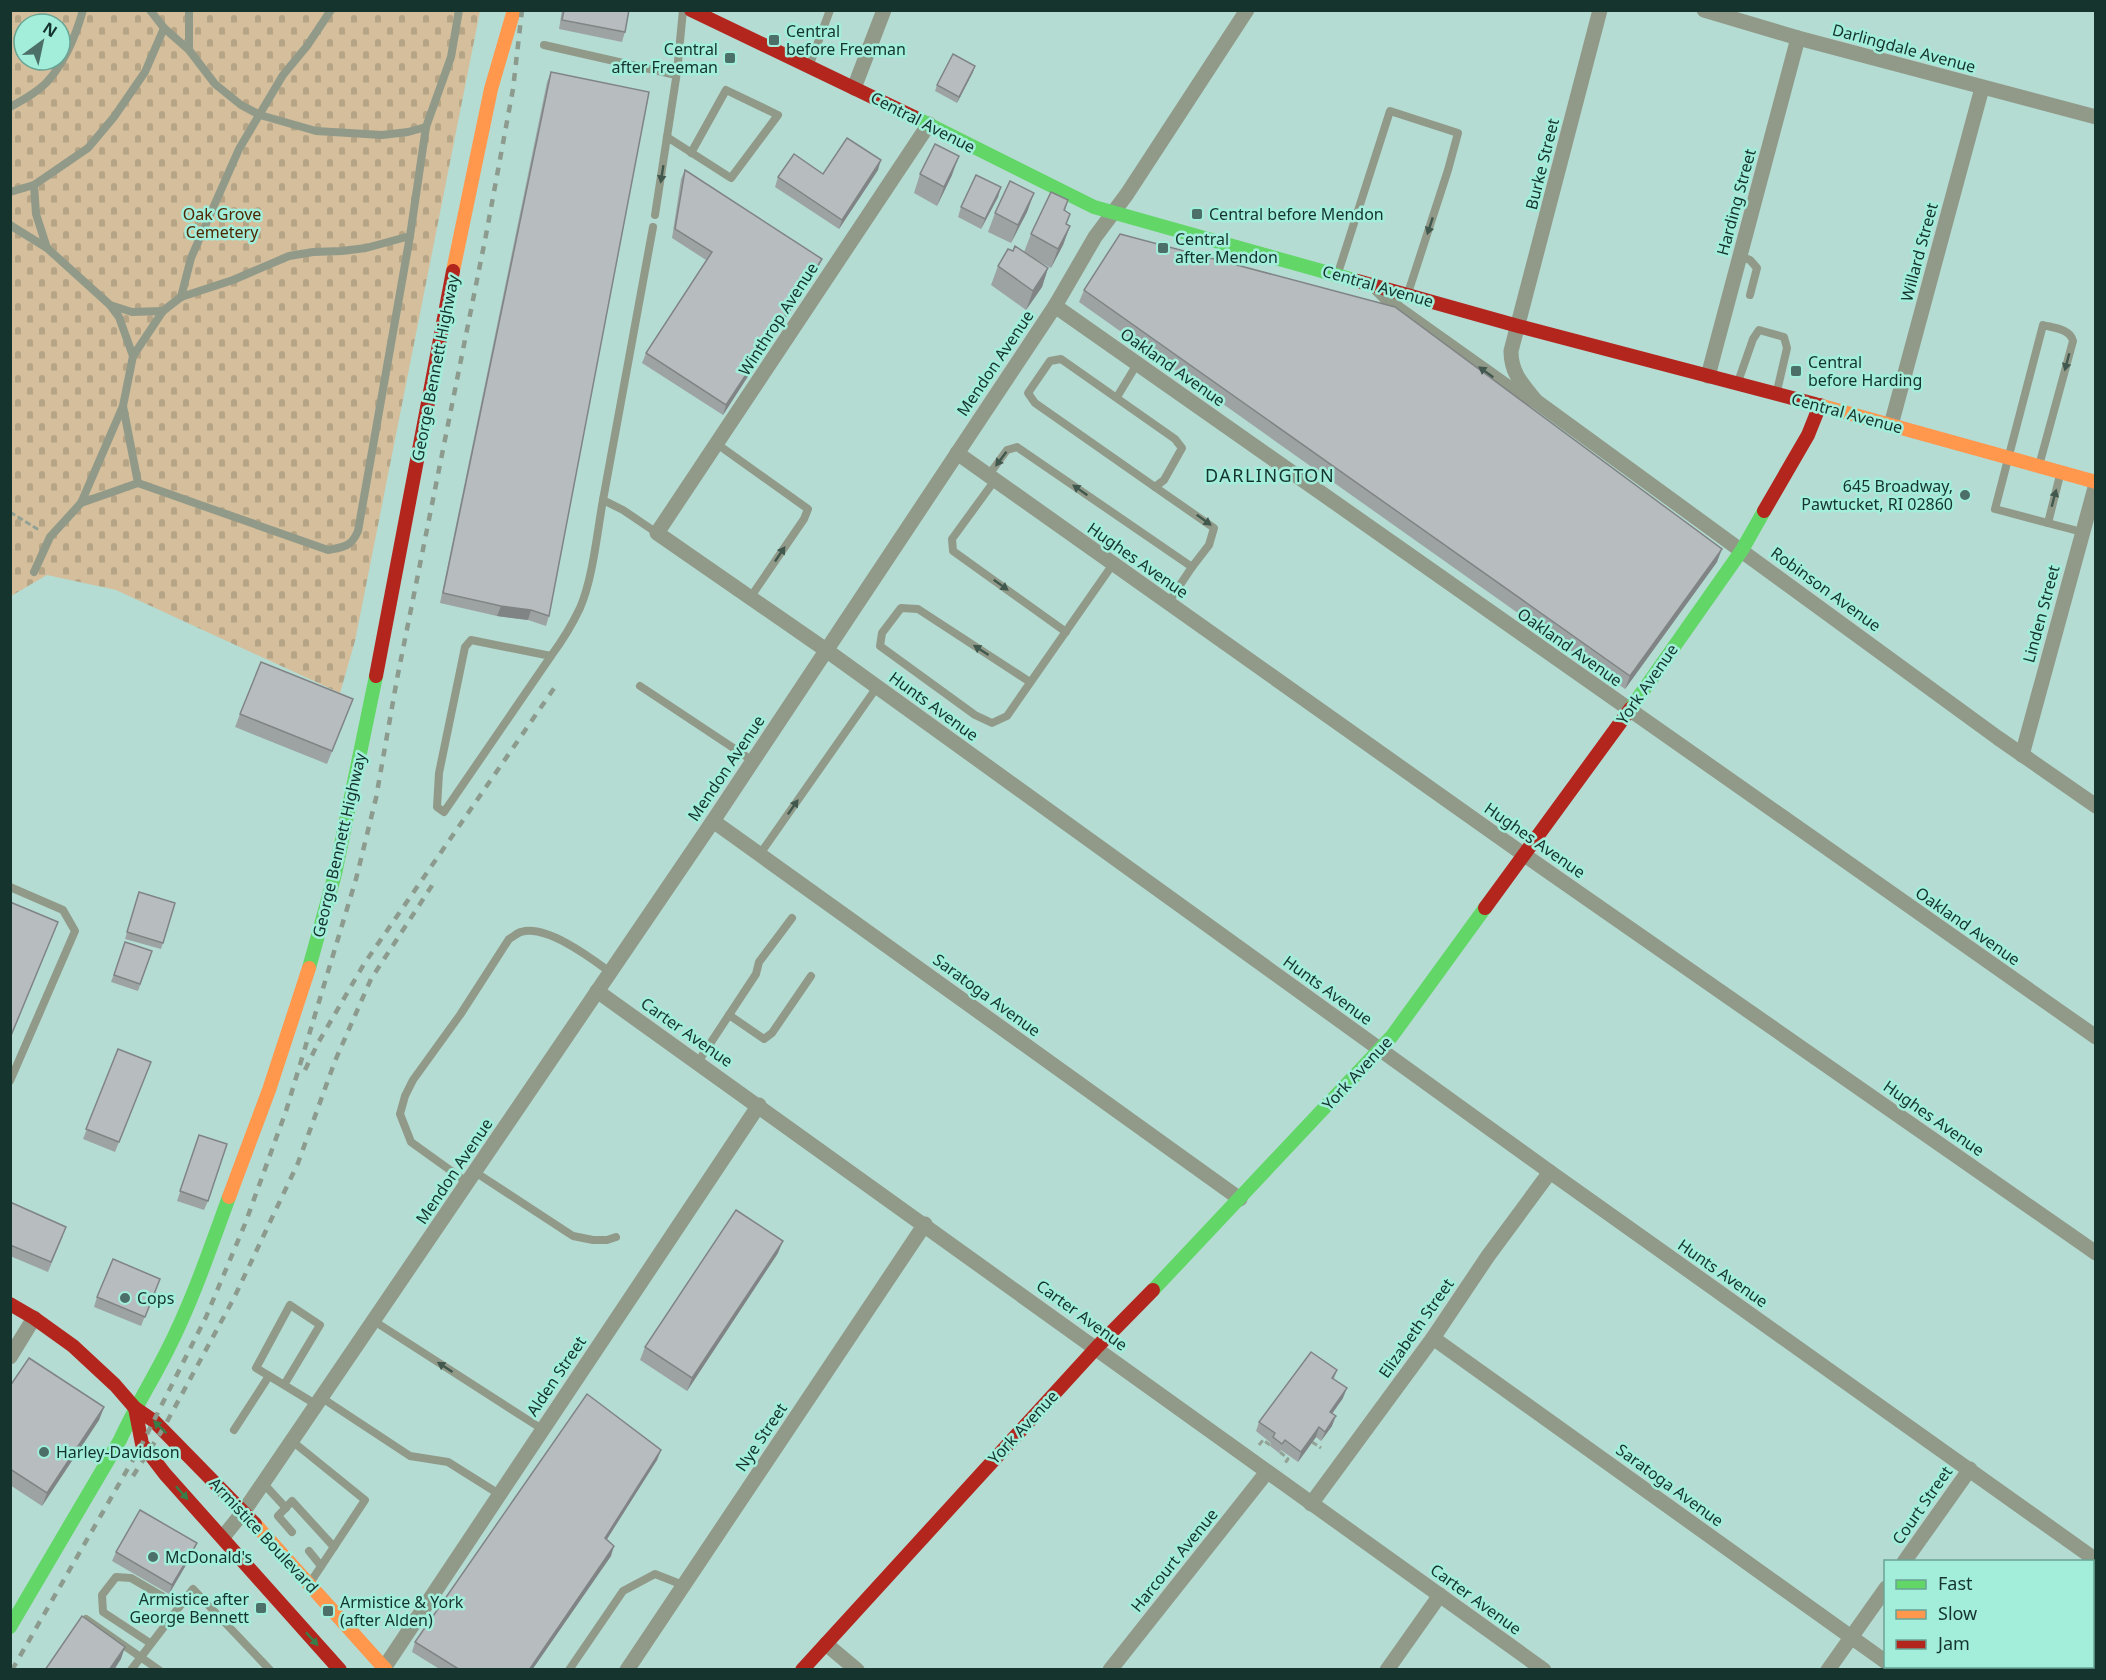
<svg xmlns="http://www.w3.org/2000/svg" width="2106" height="1680" viewBox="0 0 2106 1680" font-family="'Noto Sans',sans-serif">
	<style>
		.cemetery { fill: url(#cemetery-stones); fill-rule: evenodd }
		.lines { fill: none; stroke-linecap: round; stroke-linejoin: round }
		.path { stroke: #93a295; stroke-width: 3; stroke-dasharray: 6 3; stroke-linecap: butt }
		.lane { stroke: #919a89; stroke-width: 8 }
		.street { stroke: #919a89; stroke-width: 15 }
		.fast { stroke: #63d668; stroke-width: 14 }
		.slow { stroke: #ff974d; stroke-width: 14 }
		.jam { stroke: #b3261e; stroke-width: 14 }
		.rail { stroke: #8c9b8d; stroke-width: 4.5; stroke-dasharray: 8 8; stroke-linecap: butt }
		.wall { fill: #9da3a3 }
		.shaded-wall { fill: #808485 }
		.building { fill: #b7bdbe; stroke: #808485; stroke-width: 1.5 }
		.oneway { fill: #40584d }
		.oneway2 { fill: #387d48 }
		.poi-dot { fill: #4c6f67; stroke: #a2eedb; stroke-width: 2 }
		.labels { text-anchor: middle; stroke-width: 5; stroke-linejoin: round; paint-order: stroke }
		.poi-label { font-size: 16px; fill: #14342d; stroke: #a2eedb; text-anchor: start }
		.street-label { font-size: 16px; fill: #14342d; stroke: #a2eedb }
		.park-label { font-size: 16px; fill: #502600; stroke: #a2eedb }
		.neighbourhood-label { font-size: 18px; letter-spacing: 1.5px; fill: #14342d; stroke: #a2eedb }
	</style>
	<defs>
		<pattern id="cemetery-stones" width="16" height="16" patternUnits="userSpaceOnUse" patternTransform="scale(1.5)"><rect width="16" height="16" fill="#d4be9b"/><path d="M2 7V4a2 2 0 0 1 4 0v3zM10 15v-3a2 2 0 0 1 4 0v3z" fill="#b5a486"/></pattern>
	</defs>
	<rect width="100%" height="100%" fill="#b4dcd3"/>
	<path class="cemetery" d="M11,11H480L355,641L340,693L116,590L47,575L11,596ZM24,24H60V60H24Z"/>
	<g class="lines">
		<g class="path">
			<polyline points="10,512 39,530"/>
			<polyline points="1312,1442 1321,1448"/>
			<polyline points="1259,1445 1263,1440 1270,1445"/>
			<polyline points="1280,1452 1288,1459 1285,1463"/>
		</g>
		<g class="lane">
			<polyline points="150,10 164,28"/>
			<polyline points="189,10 189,50 215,84 241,105 260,115 316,131 382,135 408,132 426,127"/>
			<polyline points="544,45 676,75"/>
			<polyline points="810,64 830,10"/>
			<path d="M10,107C23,100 36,93 46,83C64,64 76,35 83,10"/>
			<polyline points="667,137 731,178 778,115 726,90 691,153"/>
			<polyline points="10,192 34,185"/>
			<polyline points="655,215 677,72 683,10"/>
			<polyline points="10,225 47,248 110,305"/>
			<polyline points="653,227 603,500 623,510 657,533"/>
			<polyline points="47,248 36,214 34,185 88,148 114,117 145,72 164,28 189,50"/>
			<polyline points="1740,256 1750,260 1757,268 1750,295"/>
			<polyline points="1338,273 1390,111 1458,133 1448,170 1408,293"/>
			<polyline points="181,297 191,258 239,149 283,75 307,46 331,10"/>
			<polyline points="133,356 119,317 110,305 132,312 163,311"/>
			<polygon points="1061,359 1175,439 1182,448 1164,480 1155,487 1035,403 1028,393 1050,361"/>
			<polyline points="1739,379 1753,339 1759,330 1784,337 1787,348 1777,391"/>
			<polyline points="1117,397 1137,364"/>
			<polyline points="123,406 133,356 163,311 181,297 233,280 289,256 313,252 342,251 366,248 410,236"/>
			<polyline points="717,444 808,509 804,519 750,598"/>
			<path d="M2040,462L2073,341C2070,329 2054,328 2043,325L1995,509L2082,532"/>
			<polyline points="988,476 1007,450 1017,447 1192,567 1209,545 1214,528 1155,487"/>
			<polyline points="995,480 952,539 953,551 1066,632"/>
			<path d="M138,483L123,406L81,503L138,483L328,550C344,547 351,547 358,531L410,236L426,127L451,57L459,10"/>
			<polyline points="2048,523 2060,475"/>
			<polyline points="34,572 50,537 81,503"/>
			<polyline points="1168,603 1192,567"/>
			<path d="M551,656L471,640L465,647L439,773L437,807L444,812L551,656C562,641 572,625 580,608C593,578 597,533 603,500"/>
			<polyline points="1030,682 918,609 901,608 882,633 880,646 975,715 992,723 1007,716 1113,564"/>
			<polyline points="640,686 753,761"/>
			<polyline points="760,854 877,687"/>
			<polyline points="10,887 63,910 75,931 10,1081"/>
			<polyline points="729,1015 764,1039 772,1033 811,976"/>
			<polyline points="698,1062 756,974 759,962 792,918"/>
			<polyline points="475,1172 573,1236 593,1240 607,1240 616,1237"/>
			<path d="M468,1183L411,1142L400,1114L405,1096L413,1080L460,1015L509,939C513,937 517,933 521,932C546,924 591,958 610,972"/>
			<polyline points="374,1321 542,1429"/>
			<polyline points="284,1385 320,1325 290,1305 256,1368 317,1405"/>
			<polyline points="322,1398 410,1456 448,1462 499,1494"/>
			<polyline points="234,1430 269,1376"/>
			<polyline points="292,1441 365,1500 310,1583"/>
			<polyline points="263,1483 286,1508"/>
			<polyline points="292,1532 278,1516 292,1501 334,1547"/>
			<polyline points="309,1551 321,1566"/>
			<polyline points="86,1619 159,1670"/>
			<polyline points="150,1643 103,1612 102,1595 116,1577 131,1578 179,1606"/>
			<polyline points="131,1670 193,1589 270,1670"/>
			<polyline points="569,1670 623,1591 655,1574 683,1585"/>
		</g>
		<g class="street">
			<path d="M1600,10L1511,351C1511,373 1522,384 1536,401L1998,738L2096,806"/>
			<polyline points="1704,10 1798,38 2096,117"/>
			<polyline points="854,88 884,10"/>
			<polyline points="929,124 657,533 826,650 1550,1172 2096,1560"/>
			<polyline points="1378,289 1398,309 1512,390 1533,399"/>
			<polyline points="1055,306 2096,1037"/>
			<polyline points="1708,376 1798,38"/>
			<polyline points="1891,425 1982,88"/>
			<polyline points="957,453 1523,854 2096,1253"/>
			<polyline points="2022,755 2096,484"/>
			<polyline points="713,821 1240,1199"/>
			<polyline points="597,991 1544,1670"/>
			<polyline points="1433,1338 1886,1662"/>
			<polyline points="10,1357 34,1318"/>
			<polyline points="1311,1504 1433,1338 1488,1256 1550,1172"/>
			<polyline points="223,1537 244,1511 713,821 1055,306 1095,237 1127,194 1247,10"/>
			<polyline points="1904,1562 1970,1469"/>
			<polyline points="826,1644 857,1670"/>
			<polyline points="384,1668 759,1105"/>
			<polyline points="627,1670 925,1224"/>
			<polyline points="1110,1670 1267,1472"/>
			<polyline points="1387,1670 1440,1595"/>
			<polyline points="1828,1670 1886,1588"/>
		</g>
		<g class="fast">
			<polyline points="914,117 1094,207 1354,280"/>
			<polyline points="1631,708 1742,550 1764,511"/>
			<polyline points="309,968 335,874 376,676"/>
			<polyline points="1153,1290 1392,1036 1485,908"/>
			<path d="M10,1627L120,1440C134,1409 152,1381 167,1351C192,1302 210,1249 229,1197"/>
		</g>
		<g class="slow">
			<polyline points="453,271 491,89 514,10"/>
			<polyline points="1815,404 2096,482"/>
			<polyline points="229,1197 269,1090 309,968"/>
			<polyline points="255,1524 386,1670"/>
		</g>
		<g class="jam">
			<polyline points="691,10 914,117"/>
			<polyline points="1354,280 1518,326 1815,404"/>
			<polyline points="1764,511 1808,435 1820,405"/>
			<polyline points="376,676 453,271"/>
			<polyline points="1485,908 1631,708"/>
			<polyline points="10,1304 34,1318 73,1346 115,1385 135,1408 154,1421 255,1524"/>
			<polyline points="135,1408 142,1444 165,1474 340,1670"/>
			<polyline points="802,1670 1097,1347 1153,1290"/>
		</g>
		<g class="rail">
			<polyline points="305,1070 318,1043 364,964 557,684"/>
			<polyline points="133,1476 163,1429 234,1298 298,1163 335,1061 371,979 433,884"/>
			<polyline points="12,1670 142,1444 206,1317 245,1224 286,1111 356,879 376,798 397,679 486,235 513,89 522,10"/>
		</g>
	</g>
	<g class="wall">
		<polygon points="562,10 629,10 625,32 622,42 559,29"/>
		<polygon points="551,72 549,616 546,626 528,620 497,616 440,603 547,82"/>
		<polygon points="973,72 957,103 935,91 937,85"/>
		<polygon points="685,170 818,268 723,415 642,363 646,353 706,260 672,238 681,179"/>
		<polygon points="878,170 839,229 775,187 778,177"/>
		<polygon points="920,174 952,175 937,206 914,193"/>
		<polygon points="1001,187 998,197 981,229 958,217 961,207"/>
		<polygon points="1034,193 1027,212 1011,243 988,232 995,213"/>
		<polygon points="1068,200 1065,211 1066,224 1070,226 1063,245 1051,268 1033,258 1048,268 1042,287 1026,310 991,285 998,266 1013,251 1024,252 1031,234"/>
		<polygon points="1084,290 1717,562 1625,689 1079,302"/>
		<polygon points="348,712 327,764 235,727 240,714"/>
		<polygon points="137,899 163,943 161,949 125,939"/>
		<polygon points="125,942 152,951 138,991 111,982"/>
		<polygon points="118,1049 151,1062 115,1152 83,1139"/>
		<polygon points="199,1135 208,1201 204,1210 177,1201"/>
		<polygon points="10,1202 63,1236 48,1272 10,1256"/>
		<polygon points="778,1253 687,1391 640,1360 645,1347"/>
		<polygon points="160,1279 141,1326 94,1307 97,1297"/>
		<polygon points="1337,1370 1334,1379 1343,1398 1332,1414 1332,1426 1321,1441 1316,1437 1298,1462 1281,1450 1279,1453 1270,1446 1271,1443 1256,1431 1259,1422"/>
		<polygon points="10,1386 104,1407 99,1420 42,1506 10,1485"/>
		<polygon points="661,1450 657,1460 607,1539 611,1556 532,1670 441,1670 412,1652 415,1642"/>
		<polygon points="116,1552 193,1553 169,1594 112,1561"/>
	</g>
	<g class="shaded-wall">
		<polygon points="975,66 973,72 957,103 959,97"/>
		<polygon points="959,156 952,175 937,206 944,187"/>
		<polygon points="881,160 878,170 839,229 842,220"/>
		<polygon points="1001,187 998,197 981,229 985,219"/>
		<polygon points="1034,193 1027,212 1011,243 1018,225"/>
		<polygon points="1070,226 1063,245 1051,268 1058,249"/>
		<polygon points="822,259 818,268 723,415 726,405"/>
		<polygon points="1048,268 1042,287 1026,310 1033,291"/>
		<polygon points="1722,549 1717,562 1625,689 1630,676"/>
		<polygon points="501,606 531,610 528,620 497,616"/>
		<polygon points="783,1241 778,1253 687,1391 692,1378"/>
		<polygon points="1347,1388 1343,1398 1326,1422 1330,1412"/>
		<polygon points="104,1407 99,1420 42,1506 47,1493"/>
		<polygon points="1336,1416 1332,1426 1321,1441 1325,1432"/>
		<polygon points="1319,1427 1316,1437 1298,1462 1301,1452"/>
		<polygon points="661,1450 657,1460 602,1547 605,1538"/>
		<polygon points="197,1543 193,1553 169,1594 172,1585"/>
		<polygon points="614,1546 611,1556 532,1670 529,1670"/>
		<polygon points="125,1647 121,1659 114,1670 109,1670"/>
	</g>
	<g class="building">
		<polygon points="564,10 629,10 625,32 562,20"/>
		<polygon points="953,54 975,66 959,97 937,85"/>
		<polygon points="551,72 649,92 549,616 531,610 501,606 443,593"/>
		<polygon points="847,138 881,160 842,220 778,177 794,154 823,174"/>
		<polygon points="935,144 959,156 944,187 920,174"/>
		<polygon points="685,170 822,259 726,405 646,353 712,252 675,229"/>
		<polygon points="976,175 1001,187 985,219 961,207"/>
		<polygon points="1010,181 1034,193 1018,225 995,213"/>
		<polygon points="1051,192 1068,200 1064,210 1070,214 1066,224 1070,226 1058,249 1031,234"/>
		<polygon points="1120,234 1395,307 1722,549 1630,676 1084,290"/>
		<polygon points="1015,246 1048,268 1033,291 998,266 1008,249 1013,251"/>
		<polygon points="261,662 353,699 332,751 240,714"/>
		<polygon points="139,892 175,903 163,943 127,932"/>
		<polygon points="10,902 58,922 10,1038"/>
		<polygon points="125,942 152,951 140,984 114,975"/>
		<polygon points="118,1049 151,1062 119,1142 86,1129"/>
		<polygon points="199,1135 227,1144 208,1201 180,1191"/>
		<polygon points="10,1202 66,1227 51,1262 10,1245"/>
		<polygon points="736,1210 783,1241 692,1378 645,1347"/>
		<polygon points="113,1259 160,1279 145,1317 97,1297"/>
		<polygon points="1311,1352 1337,1370 1332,1378 1347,1388 1330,1412 1336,1416 1334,1418 1325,1432 1319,1427 1301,1452 1285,1440 1282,1444 1273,1437 1275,1433 1259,1422"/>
		<polygon points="29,1358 104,1407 47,1493 10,1469 10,1386"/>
		<polygon points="587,1394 661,1450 605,1538 614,1546 529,1670 460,1670 415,1642"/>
		<polygon points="140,1510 197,1543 172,1585 116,1552"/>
		<polygon points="82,1616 125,1647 109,1670 45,1670"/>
	</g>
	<defs><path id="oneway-solid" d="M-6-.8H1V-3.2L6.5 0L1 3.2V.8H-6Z" transform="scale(1.5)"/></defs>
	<g class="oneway">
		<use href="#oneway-solid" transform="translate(662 174) rotate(99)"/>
		<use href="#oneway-solid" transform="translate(1430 226) rotate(108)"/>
		<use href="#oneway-solid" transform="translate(2067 362) rotate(105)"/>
		<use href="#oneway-solid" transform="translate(1486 372) rotate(-144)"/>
		<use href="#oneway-solid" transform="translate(1001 459) rotate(127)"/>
		<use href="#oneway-solid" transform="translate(1080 490) rotate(-145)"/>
		<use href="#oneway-solid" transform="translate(2054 498) rotate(-75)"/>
		<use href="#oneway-solid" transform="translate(1204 520) rotate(36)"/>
		<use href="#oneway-solid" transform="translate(780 554) rotate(-56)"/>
		<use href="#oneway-solid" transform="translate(1001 585) rotate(36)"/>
		<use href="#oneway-solid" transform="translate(981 650) rotate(-147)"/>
		<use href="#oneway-solid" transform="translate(793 807) rotate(-55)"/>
		<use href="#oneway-solid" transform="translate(445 1367) rotate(-147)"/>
	</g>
	<g class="oneway2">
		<use href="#oneway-solid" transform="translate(160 1427) rotate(-136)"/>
		<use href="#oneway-solid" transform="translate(182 1493) rotate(48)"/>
		<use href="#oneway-solid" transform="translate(312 1639) rotate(48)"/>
	</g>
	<g class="poi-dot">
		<rect x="768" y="34" width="12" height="12" rx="3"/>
		<rect x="724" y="52" width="12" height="12" rx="3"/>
		<rect x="1191" y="208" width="12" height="12" rx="3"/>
		<rect x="1157" y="242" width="12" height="12" rx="3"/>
		<rect x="1790" y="365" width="12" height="12" rx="3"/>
		<circle cx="1965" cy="495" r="6"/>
		<circle cx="125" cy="1298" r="6"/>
		<circle cx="44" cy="1452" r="6"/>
		<circle cx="153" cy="1557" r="6"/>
		<rect x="255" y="1602" width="12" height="12" rx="3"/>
		<rect x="322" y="1605" width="12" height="12" rx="3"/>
	</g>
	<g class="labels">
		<g class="poi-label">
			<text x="786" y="37">Central<tspan x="786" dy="18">before Freeman</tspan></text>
			<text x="718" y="55" text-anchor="end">Central<tspan x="718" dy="18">after Freeman</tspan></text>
			<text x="1209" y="220">Central before Mendon</text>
			<text x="1175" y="245">Central<tspan x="1175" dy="18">after Mendon</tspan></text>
			<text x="1808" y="368">Central<tspan x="1808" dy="18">before Harding</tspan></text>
			<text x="1953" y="492" text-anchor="end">645 Broadway,<tspan x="1953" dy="18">Pawtucket, RI 02860</tspan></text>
			<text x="137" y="1304">Cops</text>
			<text x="56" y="1458">Harley-Davidson</text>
			<text x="165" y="1563">McDonald's</text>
			<text x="249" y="1605" text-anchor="end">Armistice after<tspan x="249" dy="18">George Bennett</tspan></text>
			<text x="340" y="1608">Armistice &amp; York<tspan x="340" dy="18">(after Alden)</tspan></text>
		</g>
		<g class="street-label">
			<text transform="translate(1904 48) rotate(15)" y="6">Darlingdale Avenue</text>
			<text transform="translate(923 122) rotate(27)" y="6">Central Avenue</text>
			<text transform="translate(1542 164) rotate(-76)" y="6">Burke Street</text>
			<text transform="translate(1736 202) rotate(-75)" y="6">Harding Street</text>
			<text transform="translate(1919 252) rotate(-75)" y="6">Willard Street</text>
			<text transform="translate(1378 286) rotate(16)" y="6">Central Avenue</text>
			<text transform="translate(778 319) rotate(-57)" y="6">Winthrop Avenue</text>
			<text transform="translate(995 363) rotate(-56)" y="6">Mendon Avenue</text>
			<text transform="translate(1173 367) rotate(35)" y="6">Oakland Avenue</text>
			<text transform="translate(435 368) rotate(-79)" y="6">George Bennett Highway</text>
			<text transform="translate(1847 413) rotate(15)" y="6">Central Avenue</text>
			<text transform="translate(1138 560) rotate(35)" y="6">Hughes Avenue</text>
			<text transform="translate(1826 589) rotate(36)" y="6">Robinson Avenue</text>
			<text transform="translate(2041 614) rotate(-75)" y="6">Linden Street</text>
			<text transform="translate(1570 647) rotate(35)" y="6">Oakland Avenue</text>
			<text transform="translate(1647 684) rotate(-55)" y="6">York Avenue</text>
			<text transform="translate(934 706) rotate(36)" y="6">Hunts Avenue</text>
			<text transform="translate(726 768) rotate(-56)" y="6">Mendon Avenue</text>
			<text transform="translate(1535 840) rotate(35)" y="6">Hughes Avenue</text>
			<text transform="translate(339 845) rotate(-77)" y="6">George Bennett Highway</text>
			<text transform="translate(1968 926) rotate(35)" y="6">Oakland Avenue</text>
			<text transform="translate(1328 990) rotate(36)" y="6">Hunts Avenue</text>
			<text transform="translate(987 995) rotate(36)" y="6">Saratoga Avenue</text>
			<text transform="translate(687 1032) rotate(35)" y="6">Carter Avenue</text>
			<text transform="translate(1357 1073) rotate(-47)" y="6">York Avenue</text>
			<text transform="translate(1934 1118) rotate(35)" y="6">Hughes Avenue</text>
			<text transform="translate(454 1171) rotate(-56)" y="6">Mendon Avenue</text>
			<text transform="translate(1723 1273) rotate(35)" y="6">Hunts Avenue</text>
			<text transform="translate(1082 1315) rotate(36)" y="6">Carter Avenue</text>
			<text transform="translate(1416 1328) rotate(-55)" y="6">Elizabeth Street</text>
			<text transform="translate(556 1376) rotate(-56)" y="6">Alden Street</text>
			<text transform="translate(1023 1427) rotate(-47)" y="6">York Avenue</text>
			<text transform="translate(761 1437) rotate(-56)" y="6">Nye Street</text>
			<text transform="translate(1670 1485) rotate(36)" y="6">Saratoga Avenue</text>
			<text transform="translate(1922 1505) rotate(-55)" y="6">Court Street</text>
			<text transform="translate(264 1535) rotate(47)" y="6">Armistice Boulevard</text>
			<text transform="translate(1174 1560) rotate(-51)" y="6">Harcourt Avenue</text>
			<text transform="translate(1476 1599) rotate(36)" y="6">Carter Avenue</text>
		</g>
		<g class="park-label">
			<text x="222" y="220">Oak Grove<tspan x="222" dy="18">Cemetery</tspan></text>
		</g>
		<g class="neighbourhood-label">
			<text x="1270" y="482">DARLINGTON</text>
		</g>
	</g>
	<rect width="2106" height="1680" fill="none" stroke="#14342d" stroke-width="24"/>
	<rect x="1884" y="1560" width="210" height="108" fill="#a2eedb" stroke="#69a495" stroke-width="1.5"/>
	<rect x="1896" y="1580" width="30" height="9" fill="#63d668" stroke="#69a495" stroke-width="1.5"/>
	<text x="1938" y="1590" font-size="18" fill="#14342d">Fast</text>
	<rect x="1896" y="1610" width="30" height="9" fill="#ff974d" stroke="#69a495" stroke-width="1.5"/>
	<text x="1938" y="1620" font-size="18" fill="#14342d">Slow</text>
	<rect x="1896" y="1640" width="30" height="9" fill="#b3261e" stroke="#69a495" stroke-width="1.5"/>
	<text x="1938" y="1650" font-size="18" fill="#14342d">Jam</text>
	<g transform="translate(42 42) rotate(33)"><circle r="28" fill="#a2eedb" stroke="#69a495" stroke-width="1.5"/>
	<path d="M0-4.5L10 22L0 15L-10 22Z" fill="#4c6f67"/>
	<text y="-9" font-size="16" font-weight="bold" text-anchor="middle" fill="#14342d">N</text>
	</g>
</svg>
